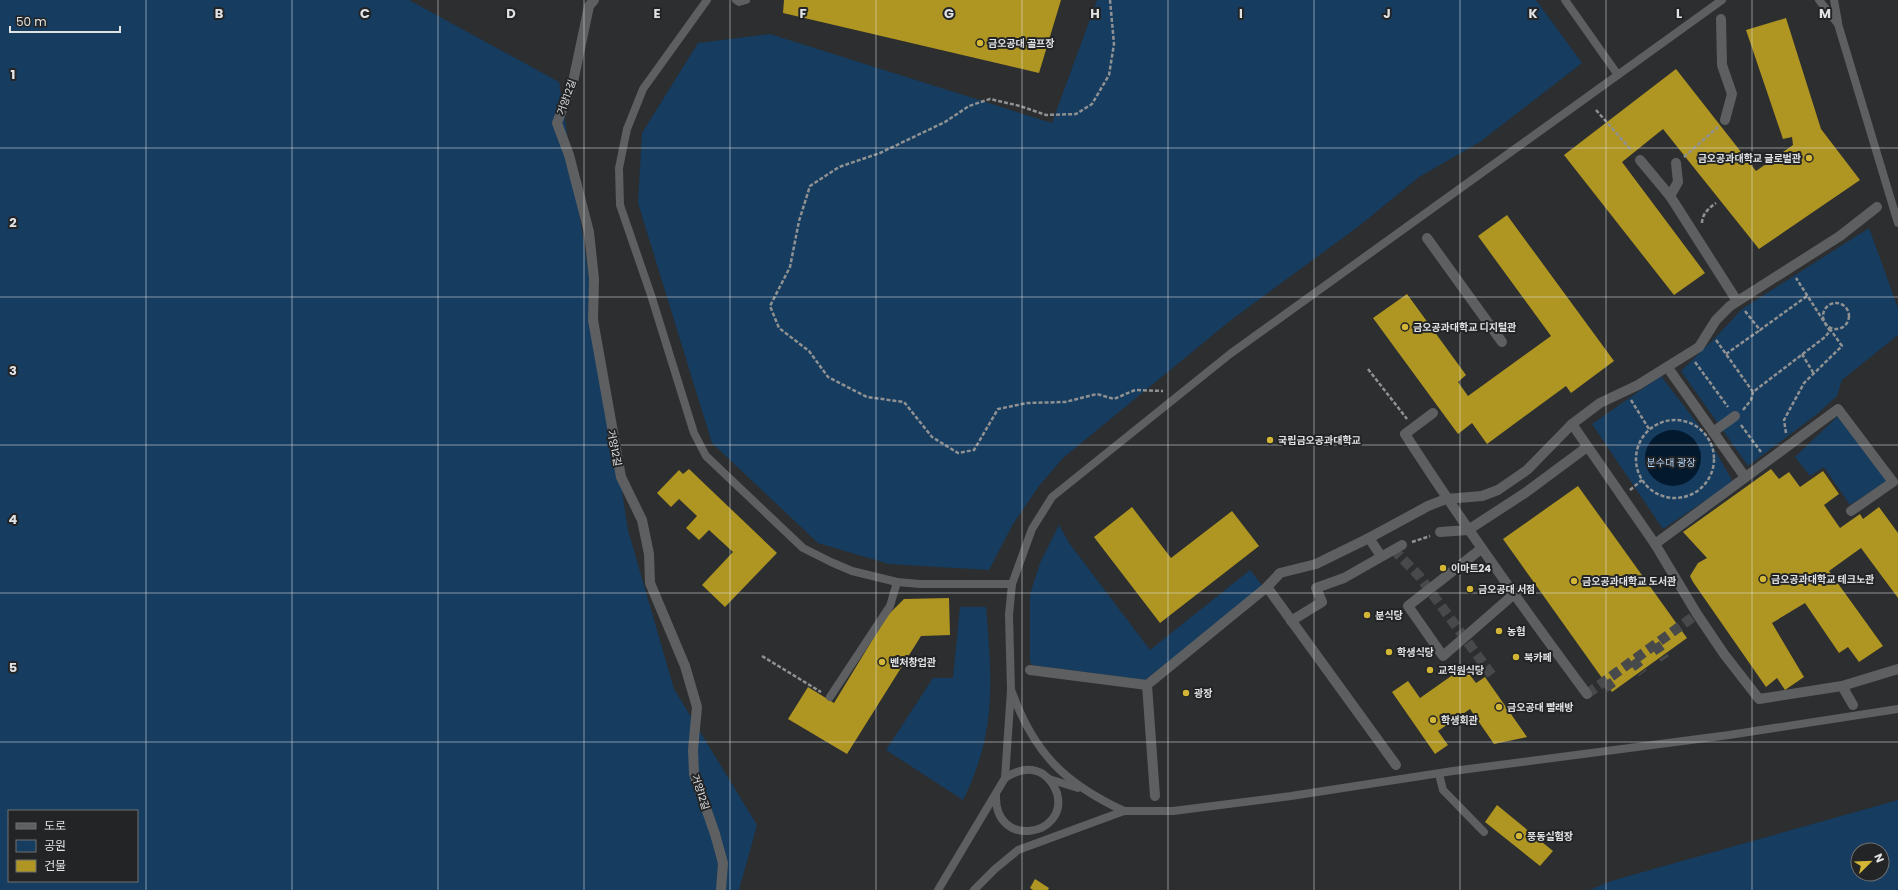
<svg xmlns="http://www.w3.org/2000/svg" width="1898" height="890" viewBox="0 0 1898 890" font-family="Poppins,'Noto Sans KR',sans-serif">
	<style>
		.green { fill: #163c5f; fill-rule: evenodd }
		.water { fill: #03192e }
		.building { fill: #af9521 }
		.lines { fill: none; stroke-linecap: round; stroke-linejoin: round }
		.pedestrian-tunnel { stroke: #47494b; stroke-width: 10; stroke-dasharray: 10 5; stroke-linecap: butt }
		.path { stroke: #8f9192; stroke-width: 2.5; stroke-dasharray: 4 2; stroke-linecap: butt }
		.service { stroke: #5e5f60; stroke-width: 8 }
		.pedestrian { stroke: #5e5f60; stroke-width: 10 }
		.minor { stroke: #5e5f60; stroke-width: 10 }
		.grid { fill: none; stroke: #e1e2e3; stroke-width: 1; stroke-opacity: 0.55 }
		.poi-dot { fill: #d3b635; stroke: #232426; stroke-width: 1.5 }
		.labels { text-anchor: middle; stroke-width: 4; stroke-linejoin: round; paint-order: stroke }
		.poi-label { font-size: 10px; font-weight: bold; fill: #e1e2e3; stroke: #232426; text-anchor: start }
		.street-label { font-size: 10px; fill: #e1e2e3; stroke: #232426 }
		.park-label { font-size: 10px; fill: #b2d5fa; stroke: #232426 }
		.grid-label { font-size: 13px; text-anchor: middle; font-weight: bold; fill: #e1e2e3; stroke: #232426; stroke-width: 4; stroke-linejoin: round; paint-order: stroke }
	</style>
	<rect width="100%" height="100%" fill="#2c2e30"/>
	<g class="green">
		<path d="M0,0H409L559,82L628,530L674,689L757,825L739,890H0ZM9,811H137V881H9Z"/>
		<polygon points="1097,0 1536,0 1582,63 1480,142 1419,177 1359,226 1231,320 1063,458 1039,486 1013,524 989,570 889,564 818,543 712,443 638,203 642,133 698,43 770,34 1052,123"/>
		<polygon points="1869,228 1898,308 1898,335 1842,380 1837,396 1817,414 1748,466 1681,371 1716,337 1742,309"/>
		<polygon points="1661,376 1707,436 1733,482 1663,529 1592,424"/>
		<polygon points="1839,415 1888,480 1850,505 1824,467 1810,476 1795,457"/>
		<polygon points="1059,525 1069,543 1150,650 1250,570 1264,588 1145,680 1032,665 1030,662 1030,594 1040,563"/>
		<path d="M960,607H986C992,678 997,733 963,800L886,750L933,678H953Z"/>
		<path d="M1898,800V890H1590L1611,881ZM1858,850H1882V874H1858Z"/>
	</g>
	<circle class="water" cx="1673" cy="458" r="28"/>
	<g class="building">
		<polygon points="784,0 1061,0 1039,73 783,13"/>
		<polygon points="1786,18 1821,129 1860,180 1759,249 1663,129 1622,162 1705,273 1674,295 1564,155 1676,69 1756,171 1793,145 1792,137 1783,139 1746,30"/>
		<polygon points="1507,215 1614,361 1571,393 1566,386 1487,444 1472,423 1458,434 1373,318 1407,294 1466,375 1458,382 1468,396 1551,336 1478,236"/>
		<polygon points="689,469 777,553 725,607 702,585 733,552 709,530 699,540 686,528 697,516 679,499 671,507 657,493 679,470 683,474"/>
		<polygon points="1771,469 1779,479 1789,472 1800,487 1823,471 1839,494 1824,505 1840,528 1860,514 1863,519 1879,507 1898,533 1898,598 1861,548 1829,571 1883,646 1859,662 1848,647 1839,653 1805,603 1772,623 1804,677 1785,690 1777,678 1766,687 1693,582 1690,576 1698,563 1707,558 1683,532"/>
		<polygon points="1578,486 1687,638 1612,692 1503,539"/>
		<polygon points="1132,507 1171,558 1232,511 1259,546 1160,623 1094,537"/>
		<polygon points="949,598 950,635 921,636 847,754 788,719 808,687 834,703 887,616 904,599"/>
		<polygon points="1464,667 1476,683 1485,677 1527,737 1494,744 1470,709 1438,731 1448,745 1435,754 1392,692 1408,681 1420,698"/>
		<polygon points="1497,805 1553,851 1540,866 1485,822"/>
		<polygon points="1035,879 1049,888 1048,890 1033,890 1030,888"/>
	</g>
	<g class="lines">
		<g class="pedestrian-tunnel">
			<polyline points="1393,549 1420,577 1494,678"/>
			<polyline points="1655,644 1665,659"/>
			<polyline points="1633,660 1643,673"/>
			<polyline points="1606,681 1614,692"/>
			<polyline points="1587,694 1697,614"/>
		</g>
		<g class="path">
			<polyline points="1110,0 1114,44 1109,75 1092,104 1076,114 1046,115 1020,106 990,99 969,106 945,122 880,153 839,167 810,186 799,221 790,267 770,306 779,328 809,351 828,377 867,397 904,402 932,437 958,453 974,450 998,409 1027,403 1065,402 1097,394 1114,399 1135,390 1163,391"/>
			<polyline points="1596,110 1632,151"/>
			<polyline points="1684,157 1718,127"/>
			<path d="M1702,223C1702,214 1709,208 1716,203"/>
			<circle cx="1836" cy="316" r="13"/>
			<polyline points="1745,311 1760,330 1807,296"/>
			<polyline points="1716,340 1753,392 1825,337 1830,331 1796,278"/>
			<polyline points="1726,354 1760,330"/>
			<polyline points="1802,354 1814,374"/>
			<polyline points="1695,362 1728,407"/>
			<polyline points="1368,369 1407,419"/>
			<polyline points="1631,400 1649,429"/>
			<polyline points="1743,410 1751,400 1753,392"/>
			<circle cx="1675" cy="459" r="39"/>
			<polyline points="1741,425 1761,452"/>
			<polyline points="1786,433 1784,420 1804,383 1842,346 1830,329"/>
			<polyline points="1630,490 1642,480"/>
			<polyline points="1412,542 1430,536"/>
			<polyline points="762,656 821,692"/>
		</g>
		<g class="service">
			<polyline points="707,0 643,89 627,129 619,168 620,205 651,295 694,433 706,456 803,548 831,562 852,571 897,582 920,584 1012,584"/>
			<polyline points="736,0 739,2 746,0"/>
			<polyline points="1565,0 1618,75"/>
			<polyline points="1819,0 1838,24 1898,223"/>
			<polyline points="1834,0 1838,22"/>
			<path d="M1012,692C1034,754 1066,784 1124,811"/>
			<polyline points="830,697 890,606 897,582"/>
			<polyline points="1439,774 1443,790 1484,832"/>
			<polyline points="1005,778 1011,690 1009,615 1012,584 1032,529 1052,497 1230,354 1722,0"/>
			<polyline points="1049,779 1078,788"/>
			<path d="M938,890L1005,778C1017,770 1030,766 1043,774C1050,779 1054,785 1057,793C1069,836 994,850 996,795"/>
			<polyline points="974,890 995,869 1018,850 1124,811 1173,811 1291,796 1453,771 1729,735 1898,709"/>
		</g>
		<g class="pedestrian">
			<polyline points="1721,19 1722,65 1732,94 1725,120"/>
			<polyline points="1640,160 1670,196 1737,301"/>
			<polyline points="1670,196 1678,182 1676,163"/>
			<polyline points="1427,238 1502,342"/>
			<polyline points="1668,368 1745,477"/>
			<path d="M1433,413L1405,434C1462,523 1524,609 1587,694"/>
			<polyline points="1572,424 1655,544 1697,614 1724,654 1759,699 1842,686 1898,669"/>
			<polyline points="1713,432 1735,416"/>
			<polyline points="1440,532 1468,530 1525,493 1587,447"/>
			<polyline points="1369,538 1381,556"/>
			<polyline points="1655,544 1838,409 1893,482 1851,511"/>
			<polyline points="1481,549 1408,606 1443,656 1513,595"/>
			<polyline points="1267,587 1396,765"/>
			<polyline points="1291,621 1322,602 1316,588 1344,578 1402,545"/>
			<polyline points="1030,670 1147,685 1267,587 1280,573 1316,564 1369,538 1428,506 1446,499 1482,496 1498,490 1527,470 1572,424 1600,403 1638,385 1699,347 1716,320 1730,306 1840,236 1877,207"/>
			<polyline points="1147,685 1155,796"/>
			<polyline points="1842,686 1853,705"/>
		</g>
		<polyline class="minor" points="594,0 589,6 573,82 557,123 569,155 589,232 594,279 593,320 621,477 642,520 649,554 650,583 685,666 697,707 693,750 694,774 715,834 723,863 721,890"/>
	</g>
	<path class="grid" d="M146,0V890M292,0V890M438,0V890M584,0V890M730,0V890M876,0V890M1022,0V890M1168,0V890M1314,0V890M1460,0V890M1606,0V890M1752,0V890M0,148H1898M0,297H1898M0,445H1898M0,593H1898M0,742H1898"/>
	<g class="poi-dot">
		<circle cx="980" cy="43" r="4"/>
		<circle cx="1809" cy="158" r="4"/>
		<circle cx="1405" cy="327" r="4"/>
		<circle cx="1270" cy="440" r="4"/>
		<circle cx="1443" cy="568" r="4"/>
		<circle cx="1763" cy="579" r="4"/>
		<circle cx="1574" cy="581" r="4"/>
		<circle cx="1470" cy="589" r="4"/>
		<circle cx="1367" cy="615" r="4"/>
		<circle cx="1499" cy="631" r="4"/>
		<circle cx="1389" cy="652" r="4"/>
		<circle cx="1516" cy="657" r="4"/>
		<circle cx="882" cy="662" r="4"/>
		<circle cx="1430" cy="670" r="4"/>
		<circle cx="1186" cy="693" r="4"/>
		<circle cx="1499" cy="707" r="4"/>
		<circle cx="1433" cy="720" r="4"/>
		<circle cx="1519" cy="836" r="4"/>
	</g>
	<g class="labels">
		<g class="poi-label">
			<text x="988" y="47">금오공대 골프장</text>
			<text x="1801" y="162" text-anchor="end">금오공과대학교 글로벌관</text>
			<text x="1413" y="331">금오공과대학교 디지털관</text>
			<text x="1278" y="444">국립금오공과대학교</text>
			<text x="1451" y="572">이마트24</text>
			<text x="1771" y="583">금오공과대학교 테크노관</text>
			<text x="1582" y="585">금오공과대학교 도서관</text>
			<text x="1478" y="593">금오공대 서점</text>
			<text x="1375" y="619">분식당</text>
			<text x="1507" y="635">농협</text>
			<text x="1397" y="656">학생식당</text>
			<text x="1524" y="661">북카페</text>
			<text x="890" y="666">벤처창업관</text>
			<text x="1438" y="674">교직원식당</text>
			<text x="1194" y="697">광장</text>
			<text x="1507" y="711">금오공대 빨래방</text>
			<text x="1441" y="724">학생회관</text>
			<text x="1527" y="840">풍동실험장</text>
		</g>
		<g class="street-label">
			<text transform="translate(566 97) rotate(-70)" y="4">거양12길</text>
			<text transform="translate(615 448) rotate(79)" y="4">거양12길</text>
			<text transform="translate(701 792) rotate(72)" y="4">거양12길</text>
		</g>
		<g class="park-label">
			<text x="1671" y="466">분수대 광장</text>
		</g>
	</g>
	<g class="grid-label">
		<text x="219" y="18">B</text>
		<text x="365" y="18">C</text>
		<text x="511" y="18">D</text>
		<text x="657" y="18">E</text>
		<text x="803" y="18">F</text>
		<text x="949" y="18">G</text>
		<text x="1095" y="18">H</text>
		<text x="1241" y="18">I</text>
		<text x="1387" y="18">J</text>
		<text x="1533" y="18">K</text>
		<text x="1679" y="18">L</text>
		<text x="1825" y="18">M</text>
		<text x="13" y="79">1</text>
		<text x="13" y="227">2</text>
		<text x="13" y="375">3</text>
		<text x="13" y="524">4</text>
		<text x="13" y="672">5</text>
	</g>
	<rect x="8" y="810" width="130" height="72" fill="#232426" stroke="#6f7072"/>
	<rect x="16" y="823" width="20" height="6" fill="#5e5f60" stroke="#6f7072"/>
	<text x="44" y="830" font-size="12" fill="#e1e2e3">도로</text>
	<rect x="16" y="840" width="20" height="12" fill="#163c5f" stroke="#6f7072"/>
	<text x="44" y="850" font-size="12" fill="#e1e2e3">공원</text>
	<rect x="16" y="860" width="20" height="12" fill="#af9521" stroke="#6f7072"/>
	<text x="44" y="870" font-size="12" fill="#e1e2e3">건물</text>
	<g transform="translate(1870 862) rotate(67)"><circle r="19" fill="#232426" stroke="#6f7072"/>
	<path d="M0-3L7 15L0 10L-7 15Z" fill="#d3b635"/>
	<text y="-6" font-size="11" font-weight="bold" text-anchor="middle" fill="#e1e2e3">N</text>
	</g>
	<path d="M10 26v6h110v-6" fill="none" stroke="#e1e2e3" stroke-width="2"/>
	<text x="16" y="26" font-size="12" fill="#e1e2e3" stroke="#232426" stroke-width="3" paint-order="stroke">50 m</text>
</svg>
